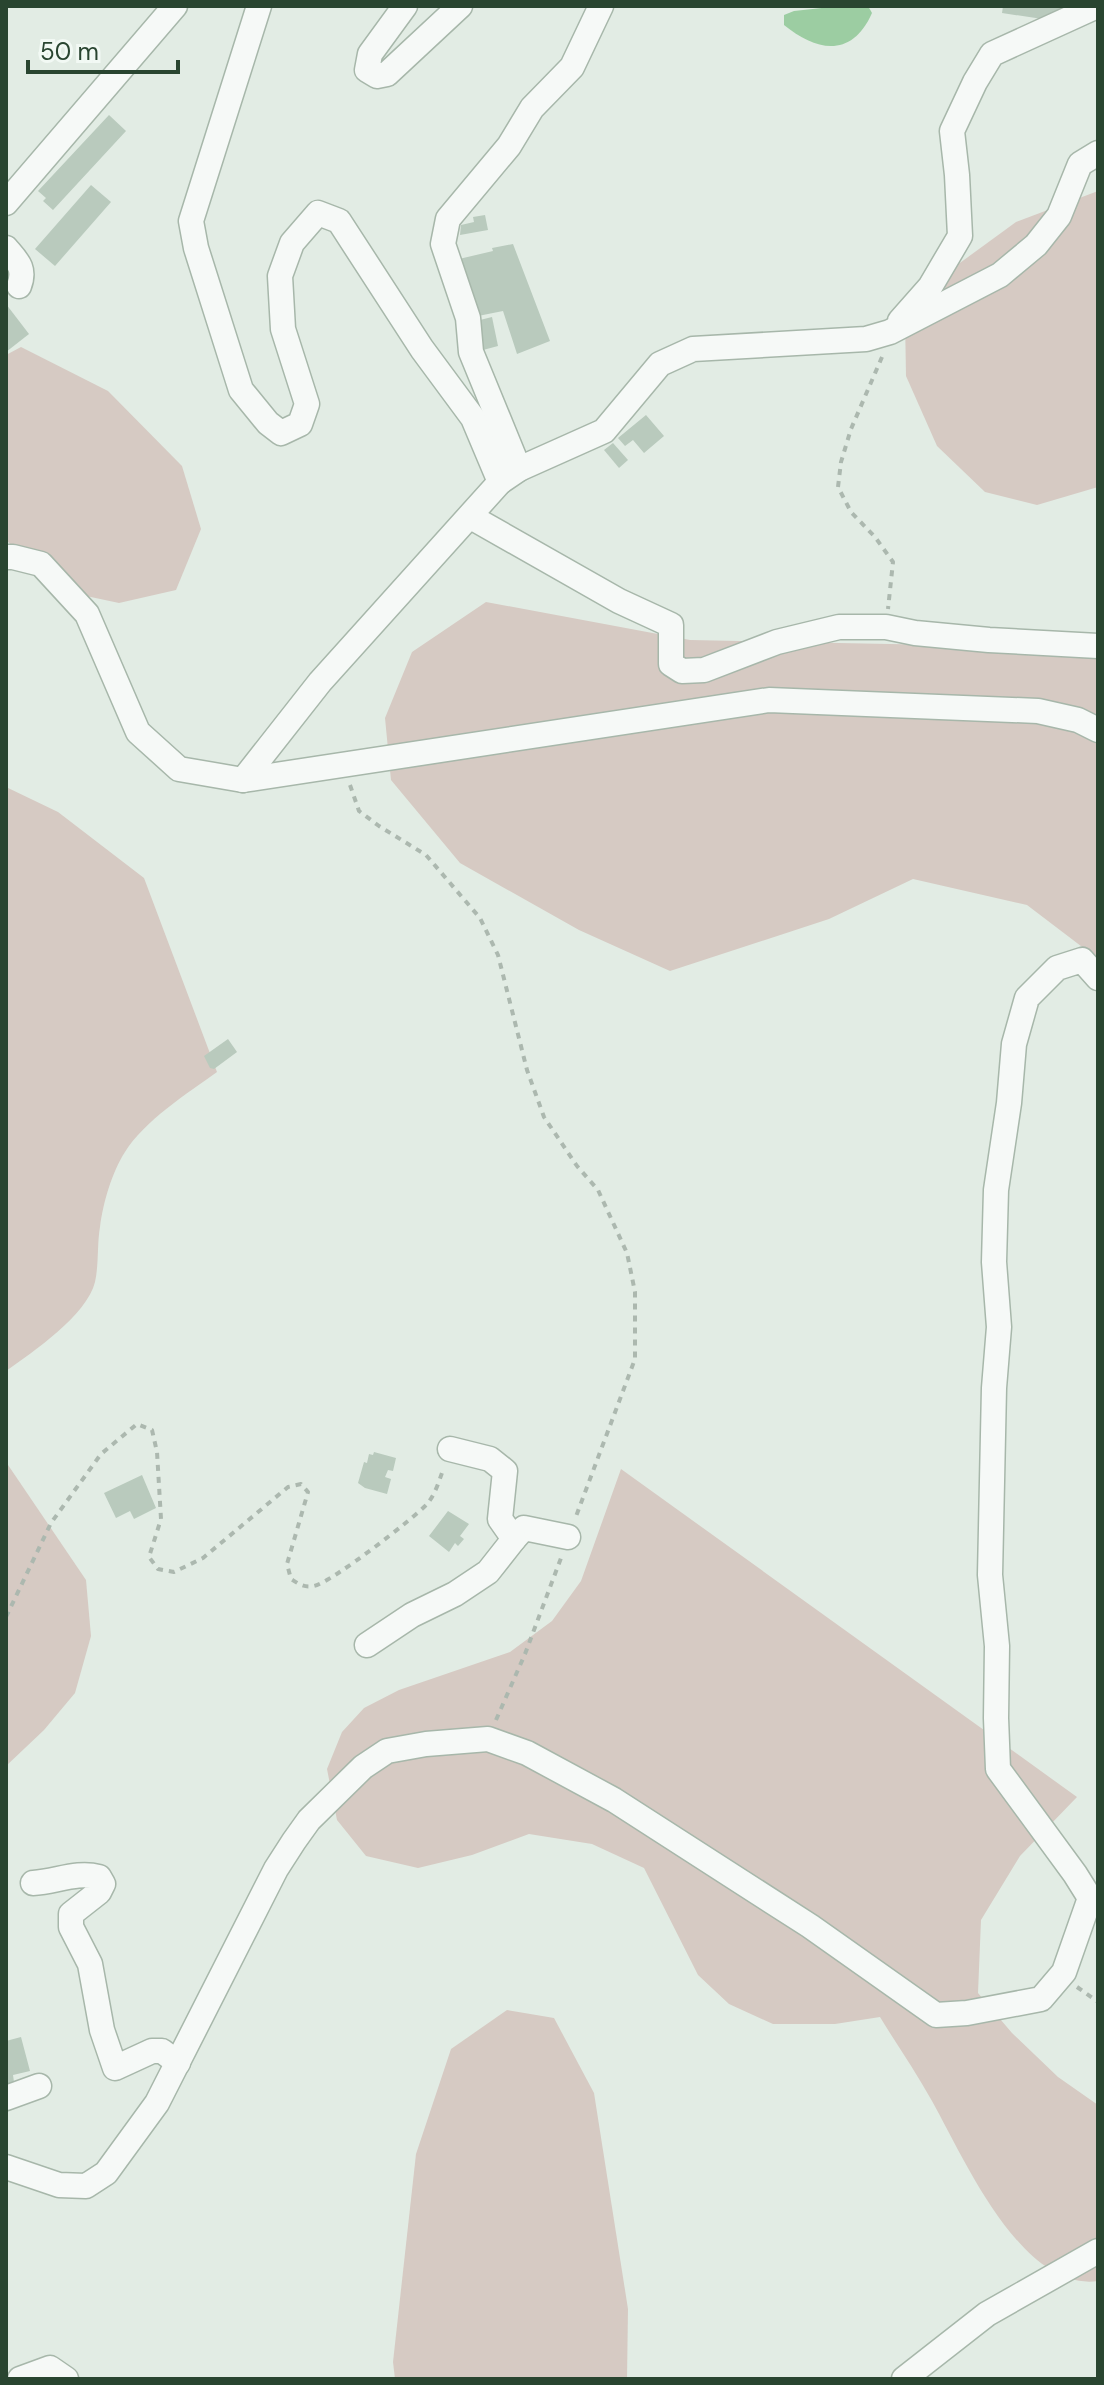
<svg xmlns="http://www.w3.org/2000/svg" width="1104" height="2385" viewBox="0 0 1104 2385" font-family="'DM Sans',sans-serif">
	<style>
		.green { fill: #d6cac3 }
		.water { fill: #9ccda2 }
		.building { fill: #b9cabd }
		.lines { fill: none; stroke-linecap: round; stroke-linejoin: round }
		.minor-casing { stroke: #a7b7aa; stroke-width: 27 }
		.path { stroke: #acb8af; stroke-width: 4; stroke-dasharray: 6 6; stroke-linecap: butt }
		.minor { stroke: #f6f9f7; stroke-width: 24 }
	</style>
	<rect width="100%" height="100%" fill="#e2ece4"/>
	<g class="green">
		<polygon points="1098,191 1098,487 1037,505 985,492 937,446 906,376 905,319 942,276 1016,222"/>
		<polygon points="21,347 108,391 182,466 201,529 176,590 119,603 58,590 6,540 6,355"/>
		<polygon points="486,602 690,640 1098,648 1098,959 1027,905 913,879 829,919 670,971 579,930 460,863 391,780 385,718 412,652"/>
		<path d="M6,787L58,812L144,878L217,1072C188,1093 144,1121 125,1152C112,1172 103,1203 100,1227C97,1244 99,1264 95,1282C87,1315 33,1352 6,1371Z"/>
		<polygon points="6,1462 86,1580 91,1636 75,1693 44,1730 6,1766"/>
		<path d="M621,1469L1077,1797L1020,1856L981,1920L978,1993L1012,2033L1058,2077L1098,2105V2281C1021,2292 963,2156 932,2101C916,2072 897,2045 880,2017L835,2024H773L729,2004L698,1975L644,1868L592,1844L529,1834L472,1855L418,1868L366,1856L337,1820L327,1769L342,1732L364,1708L399,1690L510,1652L552,1621L581,1581Z"/>
		<polygon points="507,2010 554,2018 594,2093 628,2309 627,2379 395,2379 393,2362 416,2154 451,2049"/>
	</g>
	<path class="water" d="M840,6H868L872,13C852,58 817,52 784,25V15L794,11Z"/>
	<g class="building">
		<polygon points="1003,6 1065,6 1064,14 1049,20 1002,13"/>
		<polygon points="109,115 126,131 53,210 43,201 46,198 38,191"/>
		<polygon points="91,185 111,202 55,266 35,249"/>
		<polygon points="485,215 488,230 460,235 461,225 474,222 473,217"/>
		<polygon points="513,244 550,341 517,354 503,311 473,317 459,259 493,251 492,248"/>
		<polygon points="6,304 29,334 6,352"/>
		<polygon points="492,317 498,346 483,350 476,321"/>
		<polygon points="646,415 664,436 644,453 633,440 625,446 618,438"/>
		<polygon points="613,443 628,460 619,468 604,450"/>
		<polygon points="228,1039 237,1052 214,1069 210,1068 204,1056"/>
		<polygon points="374,1452 396,1458 393,1471 388,1470 385,1477 391,1479 387,1494 365,1488 358,1483 364,1462 367,1463 369,1454 373,1455"/>
		<polygon points="142,1475 156,1508 134,1519 130,1511 116,1518 104,1493"/>
		<polygon points="448,1511 469,1524 460,1536 464,1539 458,1546 455,1543 449,1552 429,1536"/>
		<polygon points="21,2037 30,2071 13,2075 14,2082 6,2084 6,2041"/>
	</g>
	<g class="lines">
		<defs>
			<g id="minor">
				<polyline points="259,6 191,221 196,248 241,390 268,423 281,433 300,424 307,404 283,329 280,276 292,243 318,213 339,221 422,349 473,418 500,482"/>
				<polyline points="405,6 370,54 367,70 377,76 387,74 460,6"/>
				<polyline points="6,203 175,6"/>
				<path d="M6,248C17,261 26,268 19,286"/>
				<polyline points="900,321 930,287 960,236 957,175 952,131 975,82 992,54 1097,6"/>
				<polyline points="519,469 471,352 468,318 443,244 448,219 509,146 532,108 572,67 601,6"/>
				<polyline points="471,517 619,601 671,625 671,664 682,671 704,670 777,642 839,627 886,627 915,633 989,640 1098,646"/>
				<polyline points="6,557 13,557 41,564 87,614 138,732 179,769 243,780 769,700 1038,711 1078,720 1098,730"/>
				<polyline points="243,780 320,682 500,482 519,469 604,431 660,364 693,349 866,339 890,332 1000,275 1036,245 1059,216 1080,164 1098,153"/>
				<polyline points="450,1449 490,1459 505,1471 500,1519 514,1539 524,1528 568,1537"/>
				<polyline points="367,1645 412,1615 455,1594 488,1572 514,1539"/>
				<path d="M33,1883C56,1882 76,1871 99,1877L103,1884L99,1892L71,1914V1927L90,1964L102,2030L115,2068L152,2051H162L178,2063"/>
				<polyline points="6,2098 39,2086"/>
				<polyline points="6,2167 59,2185 86,2186 106,2173 157,2103 276,1869 294,1841 309,1820 363,1767 387,1751 426,1744 488,1739 527,1753 614,1800 810,1926 936,2015 967,2013 1041,1999 1064,1972 1090,1898 1075,1874 998,1769 996,1718 997,1646 990,1575 994,1388 999,1327 994,1262 996,1190 1009,1103 1014,1044 1027,998 1057,968 1082,960 1098,978"/>
				<polyline points="20,2379 50,2368 66,2379"/>
				<polyline points="904,2379 987,2314 1098,2251"/>
			</g>
		</defs>
		<use href="#minor" class="minor-casing"/>
		<g class="path">
			<polyline points="882,357 851,429 841,462 838,487 851,512 875,537 893,562 888,609"/>
			<polyline points="350,785 359,811 379,826 426,855 480,918 498,955 527,1070 544,1117 577,1166 598,1190 627,1253 635,1292 635,1359 575,1519"/>
			<path d="M6,1617L51,1523L101,1454L137,1424L152,1430L157,1452L161,1519L149,1557L158,1569L174,1572L203,1558L288,1487L301,1484L308,1492L287,1564L291,1579C299,1584 304,1588 314,1586C332,1582 413,1519 427,1504C435,1495 439,1481 443,1470"/>
			<polyline points="496,1720 525,1654 561,1558"/>
			<polyline points="1077,1987 1098,2002"/>
		</g>
		<use href="#minor" class="minor"/>
	</g>
	<rect width="1104" height="2385" fill="none" stroke="#294530" stroke-width="16"/>
	<path d="M28 60v12h150v-12" fill="none" stroke="#294530" stroke-width="4"/>
	<text x="40" y="60" font-size="24" fill="#294530" stroke="#f2f9f4" stroke-width="6" paint-order="stroke">50 m</text>
</svg>
